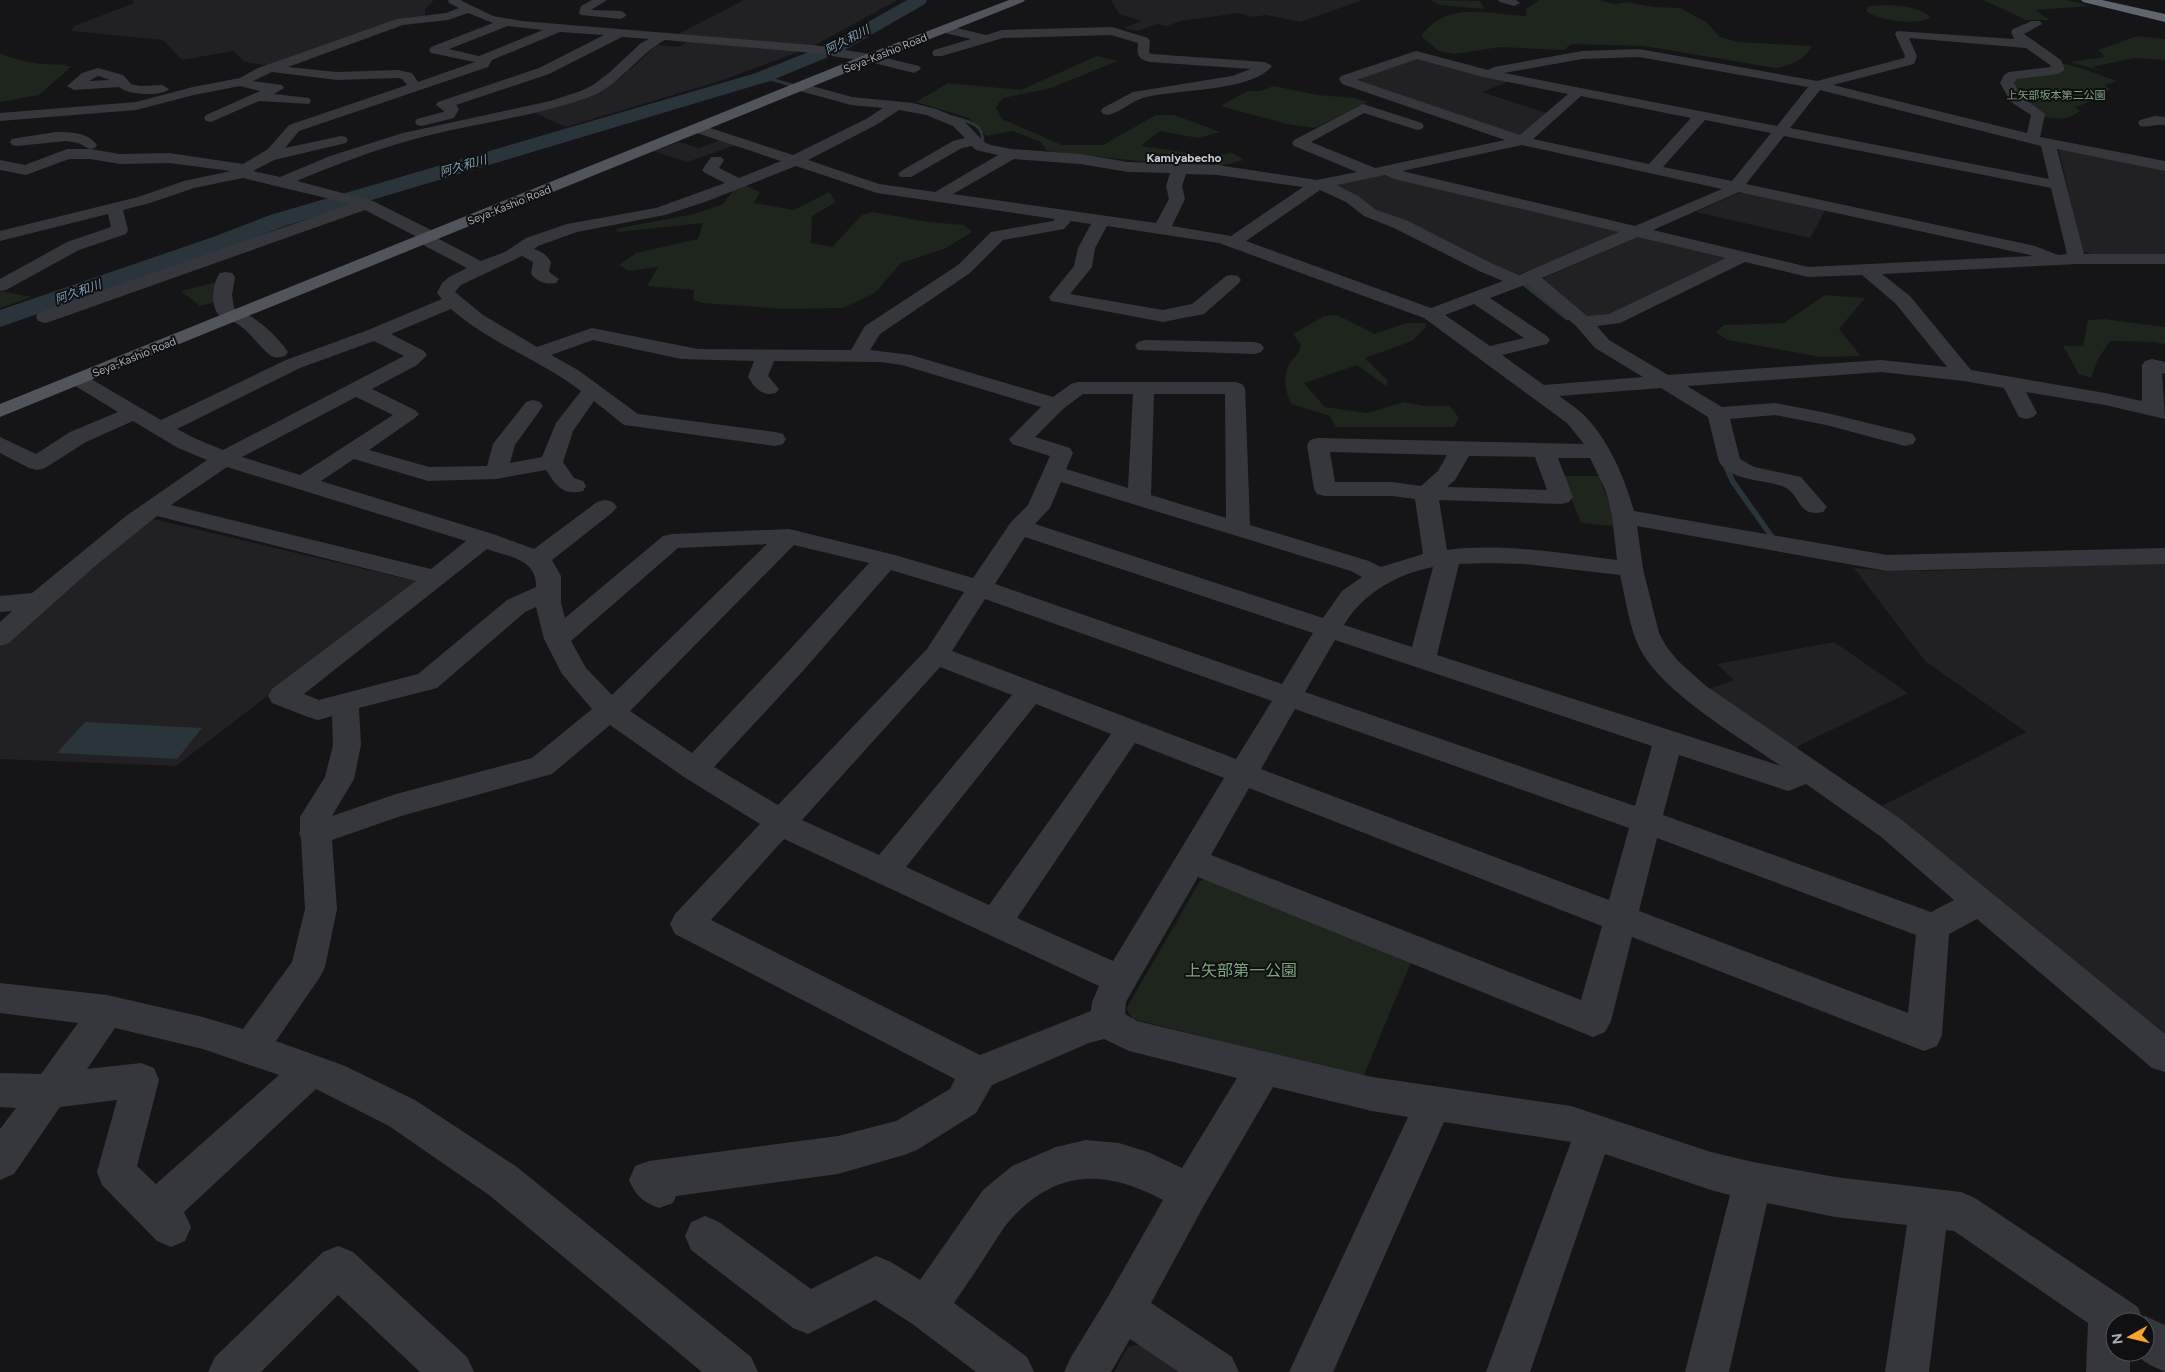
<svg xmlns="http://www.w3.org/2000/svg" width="2165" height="1372" viewBox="0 0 2165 1372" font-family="Figtree,'Noto Sans JP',sans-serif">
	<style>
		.built { fill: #212124 }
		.green { fill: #1d251d }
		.water { fill: #2a353b }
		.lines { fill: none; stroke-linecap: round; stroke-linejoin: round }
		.stream-far2 { stroke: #2a353b; stroke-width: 3 }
		.stream-far1 { stroke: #2a353b; stroke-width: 4.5 }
		.stream { stroke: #2a353b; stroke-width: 5.5 }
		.river { fill: #2a353b; fill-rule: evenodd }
		.minor { fill: #36373c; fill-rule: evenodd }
		.major { fill: #52545b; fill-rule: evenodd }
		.highway { fill: #61656d; fill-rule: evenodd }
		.labels { text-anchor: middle; stroke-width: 4; stroke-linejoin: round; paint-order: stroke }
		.far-street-label { font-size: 11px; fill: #a6adb7; stroke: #101012 }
		.far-park-label { font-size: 11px; fill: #7da37d; stroke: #101012 }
		.far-water-label { font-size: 12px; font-style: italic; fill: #7c9eb3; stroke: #101012 }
		.far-neighbourhood-label { font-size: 12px; font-weight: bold; fill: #c7cbd3; stroke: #101012 }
		.near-park-label { font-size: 16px; fill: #7da37d; stroke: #101012 }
	</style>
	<rect width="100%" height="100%" fill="#151517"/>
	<g class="built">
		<polygon points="132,0 434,0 425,9 425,17 272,66 245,62 233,51 182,60 163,40 71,31 74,26 134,3"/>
		<polygon points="744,0 898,0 815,45 676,35"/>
		<polygon points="1111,0 1363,0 1300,22 1266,15 1251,17 1239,13 1180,21 1167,26 1157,24 1138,31 1124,28 1142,21 1119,14"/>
		<polygon points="689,40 801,51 720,81 566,127 533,112 594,94 618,80 657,45 679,47"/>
		<polygon points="1416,57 1512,80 1482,92 1546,113 1521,135 1511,135 1353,82"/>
		<polygon points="721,140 736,145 687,162 653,151 678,142 699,148"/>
		<polygon points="2067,149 2165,168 2165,255 2095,255 2082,251 2059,150"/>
		<polygon points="1377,175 1392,176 1614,228 1619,234 1519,274 1488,263 1372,209 1360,198 1336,184"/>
		<polygon points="1739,193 1751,193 1826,209 1810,238 1696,212"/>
		<polygon points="1638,237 1650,237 1725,255 1729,259 1605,317 1590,318 1537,281"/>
		<polygon points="153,519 415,581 414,584 176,766 0,759 0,647 106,550"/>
		<polygon points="2165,563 2165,1046 1878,808 2026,732 1925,661 1854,568 1889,571 1926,571"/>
		<polygon points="1834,642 1908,693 1798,746 1797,754 1706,690 1734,680 1717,664"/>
		<polygon points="1141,1344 1183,1372 1114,1372 1128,1347"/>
	</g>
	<g class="green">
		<polygon points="1430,0 1480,1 1485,9 1440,5"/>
		<path d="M1539,0H1600L1613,4L1627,2L1653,7L1680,8L1706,22L1720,37L1738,42L1812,46C1804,61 1791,65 1776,68L1643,46L1571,44L1564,50L1500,47L1454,54L1439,51L1421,36C1448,0 1486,14 1527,16L1526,9Z"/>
		<polygon points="1983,0 2067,0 2090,6 2035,10 2050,20 2026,20"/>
		<path d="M1885,5C1898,6 1920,6 1930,17C1919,27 1877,20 1866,11L1869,6Z"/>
		<polygon points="2137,36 2165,39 2165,60 2134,58 2092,67 2105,72 2069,62 2105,57 2098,50"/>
		<path d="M0,53C20,62 43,66 66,64L64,66H72L39,95L0,102Z"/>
		<polygon points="1097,56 1118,61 1051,88 1003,98 996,107 1002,119 1062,145 1103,145 1156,115 1174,115 1220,132 1198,138 1160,131 1141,146 1210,156 1232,153 1244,160 1221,166 1147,162 1047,151 1041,142 1012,131 986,136 969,118 916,102 948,83 1021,90"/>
		<path d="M2062,64C2078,65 2101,76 2117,81L2105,85L2110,90L2084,104L2075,107L2080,111C2067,121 2057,119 2042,117L2044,115L2042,112L2025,100L2014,84L2016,80C2032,72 2051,78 2066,70Z"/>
		<polygon points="1274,86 1317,95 1355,98 1368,102 1315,128 1287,124 1220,106 1248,91 1260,91"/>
		<polygon points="747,186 760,192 754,203 794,210 829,192 836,202 812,216 811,243 832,247 862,215 872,212 929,222 964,225 972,232 946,248 901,263 875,293 843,308 783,309 703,303 693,300 694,290 647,286 658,267 629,271 619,265 636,253 698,239 703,223 618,232 615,229 694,214 723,204 736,187"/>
		<polygon points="217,282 217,302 200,306 181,291"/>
		<polygon points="0,291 32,297 0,308"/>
		<polygon points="1825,295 1865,298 1839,329 1861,356 1821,357 1727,340 1716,332 1724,325 1784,323"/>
		<path d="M1337,315L1375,334L1406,323H1425L1426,327L1412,341L1365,358L1388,381L1386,386L1357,365L1304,383L1325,407L1367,413L1404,402L1425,406H1450L1459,418L1454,427H1336L1330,416L1291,404C1286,392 1282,377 1289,365C1293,356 1297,359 1301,345L1293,334L1324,316Z"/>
		<polygon points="2104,319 2165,327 2165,344 2154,342 2110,341 2098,359 2091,378 2079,374 2063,346 2083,346 2088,320"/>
		<polygon points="1562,476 1599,476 1613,514 1613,526 1581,523"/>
		<polygon points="1212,878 1412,960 1363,1077 1133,1019 1126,1009 1200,881"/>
	</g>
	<polygon class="water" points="85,722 202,728 177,759 57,753"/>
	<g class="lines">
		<g class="stream-far2">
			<polyline points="763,77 799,87"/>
			<path d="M953,117C970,123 983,122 983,143L989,146"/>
		</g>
		<polyline class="stream-far1" points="1518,279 1567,318"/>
		<polyline class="stream" points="1724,462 1733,482 1772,537"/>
		<polygon class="river" points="907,0 927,0 925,4 843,51 770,81 288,225 231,247 0,327 0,310 213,237 270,215 756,73 831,43"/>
		<g class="minor">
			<path d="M448,0H460L493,16L522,21L813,45L870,54L919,66L921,69L914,73L870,62L813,53L665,40C637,55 620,86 589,97C532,118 470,123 411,140C372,151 334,165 297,181L373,201L431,230L437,238L481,261L505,252L526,238L567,224L656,208L725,183L705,173L702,170L711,157H721L724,160L719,168L739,178L781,161L694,132L692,129L694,126H704L793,155L866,119L883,108L851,105L796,90L794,87L801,83L852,97L913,103L936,109L963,120L986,144L1011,149L1080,154L1128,162L1217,165L1317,180L1357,172L1294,146L1292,143L1294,140L1363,104L1422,123L1424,126L1422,129L1417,130L1364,113L1311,142L1375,168L1505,140L1342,84L1339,79L1341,76L1416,51L1488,70L1494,67L1582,51L1639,49L1817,81L1904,58L1905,56L1895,34L1897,31L2014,39L2011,32L2013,29L2032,21H2040L2042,24L2024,34L2061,60L2065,70L2058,74L2017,79L2014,83L2021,96L2045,114L2040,137L2165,161V171L2057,149L2084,254H2165V264H2077L1882,274L1910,296L1971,370L2105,393L2142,401V365L2145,361L2152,359L2165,362V374L2162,373L2165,419L2105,405L2026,392L2037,413L2033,417L2026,419L2019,417L2004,388L1964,381L1881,372L1687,386L1722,407L1775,403L1827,413L1913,434L1916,439L1913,444L1905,446L1826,425L1775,415L1730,419L1740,459L1754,467L1801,477L1827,507L1823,512C1797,518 1801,494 1784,487C1763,478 1734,483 1719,462L1708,417L1661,388L1559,396C1567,402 1577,408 1584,415C1609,441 1624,476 1634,511L1887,555L2165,548V564L1887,571L1637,526L1643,569L1659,633L1666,646L1678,661L1706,686L1902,820L2165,1034V1072L2152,1068L1977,919L1949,934L1942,1035L1937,1046L1924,1051L1632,937L1611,1021L1605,1032L1593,1037L1198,877L1132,991L1126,1002L1125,1014L1137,1021L1372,1077L1571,1106L1711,1152L1753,1162L1835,1177L1961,1192L1975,1198L2138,1307L2142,1317L2145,1316L2165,1325V1372L2150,1365L2130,1352V1372H2086L2088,1323L1954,1231L1946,1230L1929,1372H1885L1907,1225L1835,1217L1767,1203L1729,1372H1685L1730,1195L1711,1190L1605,1154L1530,1372H1486L1571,1142L1444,1122L1333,1372H1289L1408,1117L1372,1111L1273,1087L1203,1207L1151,1303L1232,1357L1239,1372H1179L1130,1339L1111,1372H1064L1071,1357L1109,1295L1163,1200C1107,1170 1058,1168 1012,1218C1004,1226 998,1237 992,1246C980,1265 967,1284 954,1303L1027,1357L1034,1372H976L911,1323L875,1300L808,1334L793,1328L691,1250L685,1236L691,1222L705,1216L719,1222L811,1289L876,1256L891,1262L920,1280L983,1190L1012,1166L1042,1153L1056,1147L1086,1140L1119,1143L1148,1152L1182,1168L1237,1078L1129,1051L1104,1039L1089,1043L992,1085L976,1113L917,1150L904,1155L838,1174L676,1196L673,1203L659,1208C643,1202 636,1196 629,1180L635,1166L649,1161L838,1136L896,1121L950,1089L955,1079L675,934L670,924L675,914L760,824L684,777L610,725L552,774L401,816L332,840L337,909L325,967L320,977L276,1041L345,1066L415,1100L517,1167L751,1357L758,1372H702L489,1195L389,1126L316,1089L184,1212L191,1227L185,1241L171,1247L157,1241L102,1185L97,1172L117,1100L60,1107L14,1174L0,1180V1129L16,1108L0,1107V1073L41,1074L78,1023L0,1013V983L107,995L203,1017L243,1029L292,962L305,909L301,838L299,834L300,830V817L325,777L333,745L332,716L318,720L308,717L272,703L268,696L272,689L416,581L157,516L95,566L9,643L0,646V622L12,611L0,612V596L32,593L126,516L207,460L178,448L133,421L86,442L45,468L37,470L29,468L0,453V437L36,454L70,432L118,412L72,384L69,380L72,376L79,374L86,376L161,420L286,360L368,330L442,299L437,293L442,283L449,277L467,268L425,246L419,238L365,210L52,321L45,323L38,321L36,317L38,313L351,204L243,178L194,188L150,203L123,210L128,230L126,234L79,250L6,290L0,291V279L67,242L111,227L108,214L0,241V231L138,197L184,181L231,171L169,163L120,164L90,159H69L26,175L0,170V160L25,165L67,149H90L120,154L169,153L243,164L268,149L289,125L407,85L402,79L398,78L337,80L272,72L253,81L282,85L284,88L274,94L309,98L311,101L309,104L259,101L211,122L206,121L204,118L206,115L260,91L240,86L194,95L136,110L0,121V113L136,102L193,87L240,78L258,68L397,19L446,13L459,8L449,3ZM468,13L493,23L431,47L429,50L431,53L475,62L418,82L412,73L398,70L337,72L288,67L403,25L448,20ZM508,26L543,30L479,56L449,49ZM560,32L604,35L539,68L438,102L436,105L444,111L443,112L417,119L415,122L417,125L422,126L454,118L459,109L456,105L549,74L622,37L649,39L641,43L610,72L593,85L581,91L550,101L403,133L330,156L280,177L253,171L274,160L346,143L348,140L346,137L341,136L285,148L299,131L488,67L492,60ZM1909,38L2026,48L2050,65L2051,67L2009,72L2004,75L2000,83L2011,102L2031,115L2027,133L1833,85L1914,64L1917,56ZM1639,57L1808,87L1777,126L1504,73L1582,59ZM1417,59L1483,77L1568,94L1520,135L1357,80ZM1820,90L2041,146L2049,179L1790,128ZM1581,96L1691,118L1649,164L1533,139ZM899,110L926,115L953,126L965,138L953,141L901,171L898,174L901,177H911L962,148L972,146L976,150L998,155L935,192L879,184L808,160L876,125ZM1705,120L1771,133L1732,181L1663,167ZM1784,136L2051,188L2067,254L2058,255L2035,246L1746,184ZM1522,145L1722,189L1635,226L1402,171ZM1014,159L1080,164L1128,172L1170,173L1166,186L1169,199L1156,223L953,194ZM796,166L877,193L1055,219L1053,221L991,232L958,265L865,326L851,350L698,349L592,328L537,347L483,315L455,292L461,285L522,256L533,262L531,274C537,282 547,285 556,283L559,279L549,272L551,262C546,254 542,252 534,249L538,246L577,232L665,215L705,202ZM1186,174L1217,175L1303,187L1231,236L1172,226L1185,199L1182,186ZM1385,175L1394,179L1619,232L1519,275L1491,263L1406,220L1376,210L1358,196L1337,185ZM1320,190L1346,202L1364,216L1394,228L1479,271L1503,281L1431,308L1246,241ZM1739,192L2030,255L2032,256L1808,267L1653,230ZM1071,221L1091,224L1078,248L1074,266L1049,297L1051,301L1163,322L1204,314L1238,284L1241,280L1238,276L1232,275L1226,276L1192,304L1163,310L1070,294L1092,267L1095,248L1107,226L1219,243L1424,318L1567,423L1584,444L1318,438L1310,440L1307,445L1314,489L1317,494L1325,496H1392L1415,499L1423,554L1381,567L1369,561L1250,525L1245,388L1242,384L1235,382H1078L1071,384L1053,397L911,355L870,350L880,334L970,273L1003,240L1064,229ZM1638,237L1726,258L1609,314L1587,316L1542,278ZM1745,262L1808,277L1862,275L1896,304L1947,367L1881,360L1668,375L1609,340L1597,326L1620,323ZM1527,284L1576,326L1595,348L1643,377L1544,385L1502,355L1547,344L1550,340L1547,336L1490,298ZM1474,304L1524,338L1490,346L1445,315ZM451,309C490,343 540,360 581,391L556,423L542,457L510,463L515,445L543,406L540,402L533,400L526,402L493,444L487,466L429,467L369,450L415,418L419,414L415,410L372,389L417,365L427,355L424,351L391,334ZM593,340L681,359L754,361L748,377C755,388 762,397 776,393L779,389L768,376L774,361L880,362L902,365L1041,407L1009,439L1012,444L1050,456L1028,505L1011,522L973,578L895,555L789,529L672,534L663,536L565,618L561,603V576L552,560L613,512L617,507L613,502L605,500L597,502L534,549L493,534L321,481L354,459L428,481L496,479L546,470C556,485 562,496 583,491L586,486L583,481L574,478L563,462L573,431L594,401L624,425L632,426L775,446L783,444L786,439L783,434L775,432L638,414L578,370L551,355ZM374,341L404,356L223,450L194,438L177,429L300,368ZM1083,394H1133L1128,488L1066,469L1073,453L1070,448L1035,437L1063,409ZM1154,394H1225L1226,518L1151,495ZM356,397L393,415L300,475L242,457ZM1330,452L1447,455L1438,471L1421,486L1392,482H1335ZM1469,456L1535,457L1547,490L1447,487L1455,480ZM1558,458H1590L1606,491L1612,516L1617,560C1561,553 1503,543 1447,550L1439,500L1561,504L1569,502L1573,497ZM227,467L466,541L431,569L171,505ZM1061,482L1351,571L1362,577L1342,591L1323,618L1035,524L1050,508ZM1025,537L1313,633L1282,684L995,584ZM767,544L612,695L586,668L571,641L678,548ZM794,545L869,563L782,658L692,753L630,711ZM487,549C509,557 537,559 536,587L507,600L418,674L319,700L304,694ZM1488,563L1525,564L1620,575C1626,600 1629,627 1640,649C1663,693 1739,737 1781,766L1437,655L1459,564ZM1433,567L1412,647L1344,625C1363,593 1397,574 1433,567ZM891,570L964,592L927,649L778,805L714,767L802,672ZM985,599L1272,701L1236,759L952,651ZM536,607L544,639L562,674L592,709L532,758L396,794L332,816L354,779L361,745L359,708L437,688L525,612ZM1335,640L1652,746L1635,806L1305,692ZM940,667L1012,695L879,855L802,820ZM1036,704L1111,734L989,905L906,867ZM1295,709L1629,828L1609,900L1261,769ZM1135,743L1224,778L1113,961L1017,918ZM1679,755L1788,791L1806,784L1880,836L1954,900L1931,912L1663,815ZM1249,788L1602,926L1581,1000L1211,855ZM1657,838L1916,935L1908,1013L1639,911ZM784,839L1099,986L1092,1002L1091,1011L980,1055L711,920ZM115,1028L203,1049L279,1075L156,1184L137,1166L159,1080L154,1068L141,1063L87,1069ZM2115,1322H2145V1352H2115Z"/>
			<polygon points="592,0 607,0 591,10 621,11 627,15 621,19 581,15 579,13 581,6"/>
			<polygon points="1498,0 1516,0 1520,3 1514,6 1500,2"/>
			<path d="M944,25L986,35L1002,30L1112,27L1148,38L1150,41L1149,53L1152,54L1265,62L1272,66C1252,92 1174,89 1143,98C1130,102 1121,112 1108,115L1103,114L1101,111L1103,108L1133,92L1232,76L1251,69L1150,62C1137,59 1137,55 1138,43L1111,35L1003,38L942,56H934L932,53L934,50L971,39L940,32L938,29Z"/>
			<path d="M98,68L123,75L131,84L140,86L162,85L169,89C162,97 127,95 119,87L74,90L67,86L82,73ZM98,76L110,80L89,81Z"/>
			<path d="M2155,116L2165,117V125C2156,124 2148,128 2140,126L2138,123L2140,120Z"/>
			<path d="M56,132C70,132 88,132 97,145L95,148L90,149L78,143L66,141L17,146L12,145L10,142L12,139L17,138Z"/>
			<path d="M226,272L232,273L235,277L232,295L234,308C255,316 275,333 288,352L285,356C280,357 275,359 270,355C259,347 251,333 239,325C232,320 220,319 216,311C211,301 213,282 220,273Z"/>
			<polygon points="1145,340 1254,342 1261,344 1264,348 1261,352 1254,354 1138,350 1135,346 1138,342"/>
			<polygon points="338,1246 353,1252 467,1357 474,1372 420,1372 338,1295 261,1372 208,1372 215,1357 323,1252"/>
		</g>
		<polygon class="major" points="1009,0 1025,0 1023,2 875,61 0,417 0,404 865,55"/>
		<polygon class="highway" points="2081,0 2102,0 2165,14 2165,22 2083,2"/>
	</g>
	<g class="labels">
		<g class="far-street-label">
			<text transform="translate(885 53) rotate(-22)" y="4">Seya-Kashio Road</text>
			<text transform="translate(509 205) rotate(-22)" y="4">Seya-Kashio Road</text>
			<text transform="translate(134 357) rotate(-22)" y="4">Seya-Kashio Road</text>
		</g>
		<g class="far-park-label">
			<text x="2056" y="99">上矢部坂本第二公園</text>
		</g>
		<g class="far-water-label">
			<text transform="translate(847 40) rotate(-28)" y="4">阿久和川</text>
			<text transform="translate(463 166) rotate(-16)" y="4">阿久和川</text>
			<text transform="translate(78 292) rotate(-20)" y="4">阿久和川</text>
		</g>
		<g class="far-neighbourhood-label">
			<text x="1184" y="162">Kamiyabecho</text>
		</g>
		<g class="near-park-label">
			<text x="1241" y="976">上矢部第一公園</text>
		</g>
	</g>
	<g transform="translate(2130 1337) rotate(262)"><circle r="24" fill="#101012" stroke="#4c4f54"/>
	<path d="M0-4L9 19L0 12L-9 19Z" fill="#f7a32c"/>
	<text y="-8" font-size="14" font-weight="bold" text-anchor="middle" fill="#a6adb7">N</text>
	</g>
</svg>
